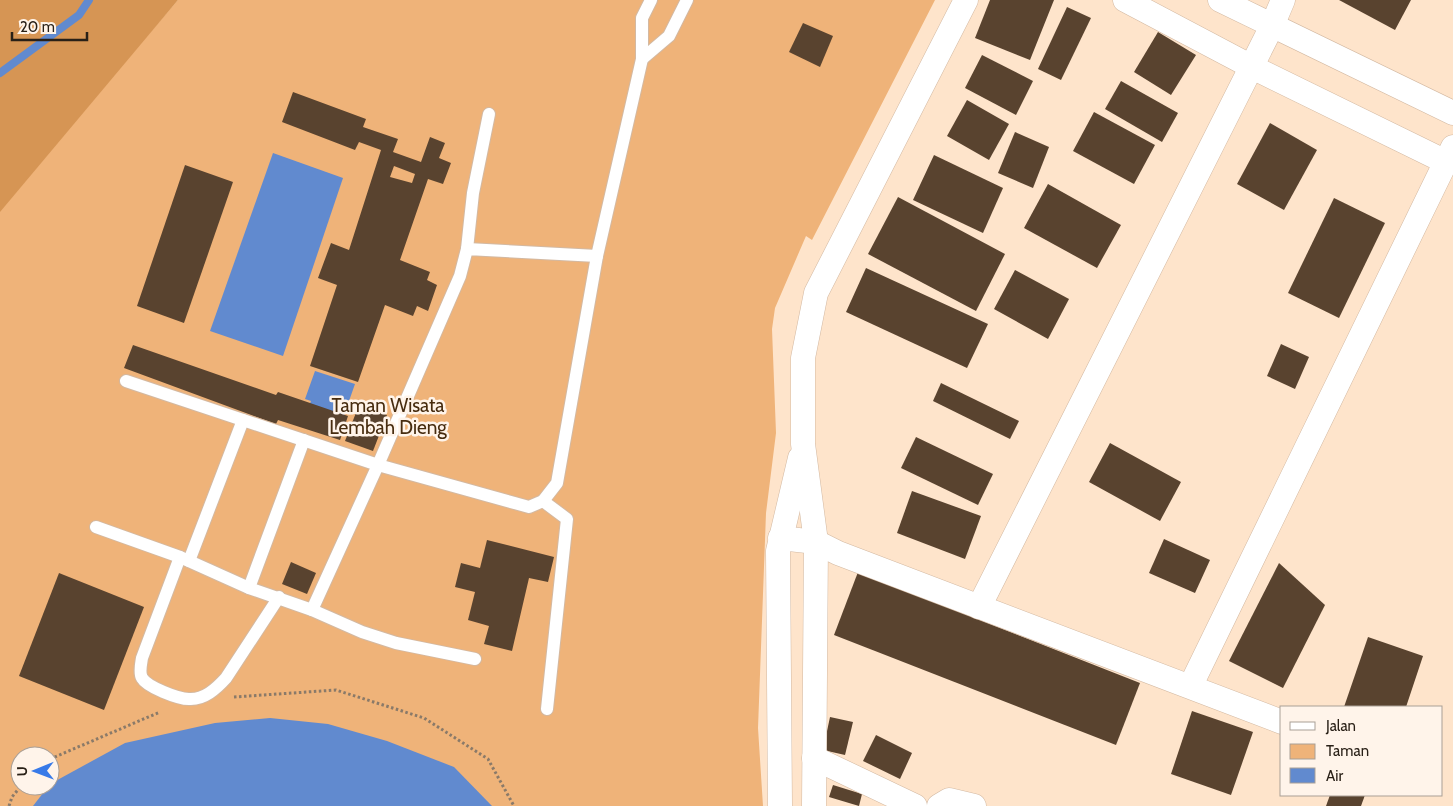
<svg xmlns="http://www.w3.org/2000/svg" width="1453" height="806" viewBox="0 0 1453 806" font-family="Cabin,sans-serif">
	<style>
		.green { fill: #efb379; fill-rule: evenodd }
		.forest { fill: #d69554 }
		.water { fill: #618acf }
		.lines { fill: none; stroke-linecap: round; stroke-linejoin: round }
		.stream { stroke: #618acf; stroke-width: 8 }
		.building { fill: #59432f; fill-rule: evenodd }
		.lane-casing { stroke: #d3b9a2; stroke-width: 14 }
		.street-casing { stroke: #d3b9a2; stroke-width: 25 }
		.path { stroke: #8a7a69; stroke-width: 3; stroke-dasharray: 2.5 2.5; stroke-linecap: butt }
		.lane { stroke: #fff; stroke-width: 12 }
		.street { stroke: #fff; stroke-width: 24 }
		.labels { text-anchor: middle; stroke-width: 5; stroke-linejoin: round; paint-order: stroke }
		.park-label { font-size: 19px; fill: #472c0f; stroke: #fff4ea }
	</style>
	<rect width="100%" height="100%" fill="#fee4cb"/>
	<path class="green" d="M178,0H935L812,240L806,236L775,308L772,329L776,433L766,513L758,728L763,806H0V206ZM20,756H50V786H20Z"/>
	<polygon class="forest" points="0,0 178,0 0,212"/>
	<g class="water">
		<polygon points="273,153 343,178 283,356 210,331"/>
		<polygon points="315,371 355,384 343,418 309,406 311,401 305,399"/>
		<polygon points="270,718 328,724 387,741 454,767 492,806 33,806 50,784 125,743 215,723"/>
	</g>
	<g class="lines">
		<polyline class="stream" points="0,73 79,15 89,0"/>
	</g>
	<g class="building">
		<polygon points="990,0 1054,0 1030,60 975,38"/>
		<polygon points="1339,0 1411,0 1395,30"/>
		<polygon points="1067,7 1091,18 1061,80 1038,69"/>
		<polygon points="803,23 833,36 820,67 789,52"/>
		<polygon points="1158,32 1196,55 1171,95 1134,72"/>
		<polygon points="982,55 1033,81 1016,115 965,88"/>
		<polygon points="1121,81 1178,113 1162,142 1105,109"/>
		<path d="M293,92L366,119L363,127L398,139L393,152L421,162L430,137L445,143L439,158L451,163L443,184L428,179L400,260L430,272L427,280L437,285L428,311L417,306L413,316L385,305L358,382L310,366L337,285L318,278L331,243L349,250L381,150L359,142L355,150L282,122ZM394,166L415,174L412,183L390,177Z"/>
		<polygon points="967,100 1009,124 989,160 947,136"/>
		<polygon points="1094,112 1155,145 1134,184 1073,151"/>
		<polygon points="1270,123 1317,150 1284,210 1237,184"/>
		<polygon points="1015,132 1049,147 1033,188 998,173"/>
		<polygon points="934,155 1003,188 983,233 913,200"/>
		<polygon points="185,165 233,182 184,323 137,306"/>
		<polygon points="1048,184 1121,225 1097,268 1024,228"/>
		<polygon points="898,197 1005,254 976,311 868,254"/>
		<polygon points="1334,198 1385,223 1339,318 1288,293"/>
		<polygon points="866,268 988,324 967,368 846,312"/>
		<polygon points="1015,270 1069,299 1048,339 994,309"/>
		<polygon points="1281,344 1309,357 1295,389 1267,376"/>
		<polygon points="133,345 276,395 278,392 348,416 340,440 278,420 276,424 124,368"/>
		<polygon points="941,383 1019,421 1010,439 933,401"/>
		<polygon points="359,405 387,415 373,451 345,441"/>
		<polygon points="916,437 993,474 978,505 901,468"/>
		<polygon points="1110,443 1181,482 1160,521 1089,482"/>
		<polygon points="912,491 981,516 965,559 897,533"/>
		<polygon points="1164,539 1210,560 1195,593 1149,573"/>
		<polygon points="487,540 554,557 548,582 529,578 512,651 484,644 489,626 468,620 475,592 455,587 461,563 480,568"/>
		<polygon points="291,562 316,573 307,594 282,584"/>
		<polygon points="1279,563 1325,605 1283,688 1229,661"/>
		<polygon points="858,572 1140,683 1116,745 834,635"/>
		<polygon points="59,573 144,607 104,710 19,676"/>
		<polygon points="1368,637 1423,656 1406,707 1344,707"/>
		<polygon points="1192,711 1253,732 1231,795 1171,774"/>
		<polygon points="830,717 853,722 845,755 823,750"/>
		<polygon points="876,735 912,753 900,779 863,761"/>
		<polygon points="833,785 862,794 859,806 829,797"/>
		<polygon points="1330,795 1365,795 1361,806 1326,806"/>
	</g>
	<g class="lines">
		<defs>
			<g id="lane">
				<polyline points="642,59 669,36 687,0"/>
				<polyline points="467,249 473,193 489,114"/>
				<polyline points="126,381 378,465 460,276 467,249 597,256"/>
				<polyline points="543,501 567,519 547,709"/>
				<polyline points="96,527 180,557 249,588 312,610"/>
				<path d="M180,557L142,658C141,664 139,673 142,678C147,687 178,699 189,699C204,700 216,689 226,678L279,597"/>
				<polyline points="189,561 243,420"/>
				<polyline points="249,588 304,440"/>
				<polyline points="475,659 396,643 362,632 312,610 378,465 529,507 543,501 557,483 597,256 642,59 642,18 651,0"/>
			</g>
			<g id="street">
				<polyline points="1125,0 1252,67 1446,162"/>
				<polyline points="1220,0 1453,113"/>
				<polyline points="780,538 816,542 838,553 1282,722"/>
				<polyline points="979,607 1272,26 1283,0"/>
				<polyline points="1191,685 1453,147"/>
				<polyline points="814,758 915,806"/>
				<polyline points="780,806 778,551 800,458"/>
				<polyline points="814,806 816,542 803,444 803,358 816,293 966,0"/>
				<polyline points="939,806 949,800 974,806"/>
			</g>
		</defs>
		<use href="#lane" class="lane-casing"/>
		<use href="#street" class="street-casing"/>
		<g class="path">
			<polyline points="234,697 336,690 424,718 488,759 514,806"/>
			<polyline points="50,759 160,712"/>
			<polyline points="9,806 12,797 21,786"/>
		</g>
		<use href="#lane" class="lane"/>
		<use href="#street" class="street"/>
	</g>
	<g class="labels">
		<g class="park-label">
			<text x="388" y="412">Taman Wisata<tspan x="388" dy="22">Lembah Dieng</tspan></text>
		</g>
	</g>
	<rect x="1280" y="706" width="162" height="90" fill="#fff4ea" stroke="#a99f96"/>
	<rect x="1290" y="722" width="25" height="8" fill="#ffffff" stroke="#a99f96"/>
	<text x="1326" y="731" font-size="15" fill="#292017">Jalan</text>
	<rect x="1290" y="744" width="25" height="15" fill="#efb379" stroke="#a99f96"/>
	<text x="1326" y="756" font-size="15" fill="#292017">Taman</text>
	<rect x="1290" y="768" width="25" height="15" fill="#618acf" stroke="#a99f96"/>
	<text x="1326" y="781" font-size="15" fill="#292017">Air</text>
	<g transform="translate(35 771) rotate(269)"><circle r="24" fill="#fff4ea" stroke="#a99f96"/>
	<path d="M0-4L9 19L0 12L-9 19Z" fill="#387ae8"/>
	<text y="-8" font-size="14" font-weight="bold" text-anchor="middle" fill="#292017">U</text>
	</g>
	<path d="M12 32v8h75v-8" fill="none" stroke="#292017" stroke-width="2.5"/>
	<text x="20" y="32" font-size="15" fill="#292017" stroke="#fff4ea" stroke-width="4" paint-order="stroke">20 m</text>
</svg>
